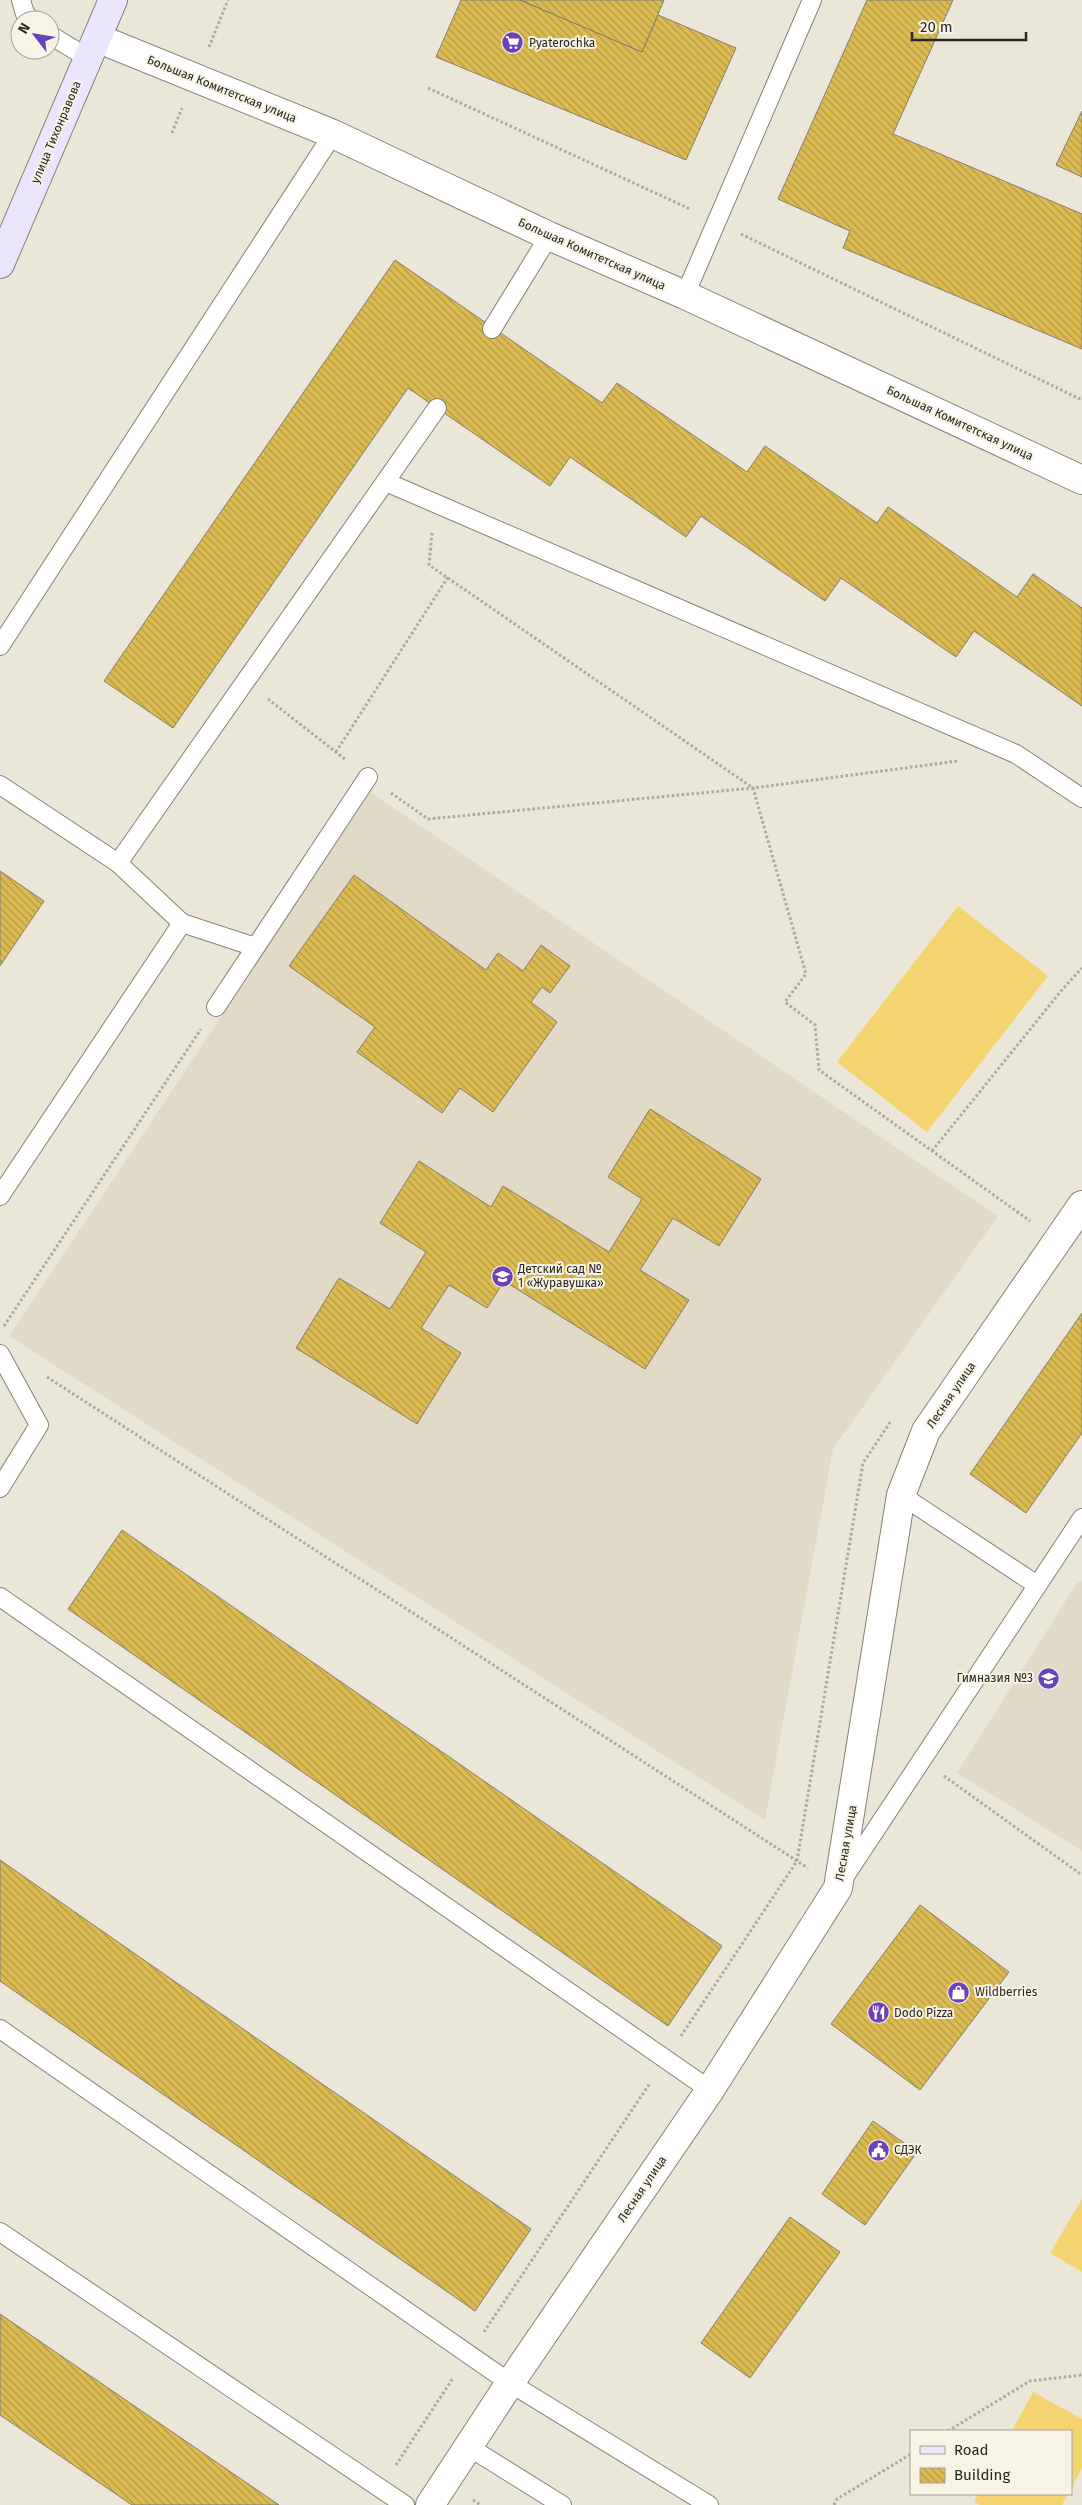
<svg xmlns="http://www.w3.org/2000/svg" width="1082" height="2505" viewBox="0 0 1082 2505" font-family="'Fira Sans',sans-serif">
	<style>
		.built { fill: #e1dac6 }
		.pitch { fill: #f4d471 }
		.building { fill: url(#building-back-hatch); stroke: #827e71 }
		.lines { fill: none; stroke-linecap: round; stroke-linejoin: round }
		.service-casing { stroke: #868275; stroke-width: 20 }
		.minor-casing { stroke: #868275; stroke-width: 30 }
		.tertiary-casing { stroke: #868275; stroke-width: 30 }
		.secondary-casing { stroke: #868275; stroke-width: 30 }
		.path { stroke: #aba89d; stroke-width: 3; stroke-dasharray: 2.5 2.5; stroke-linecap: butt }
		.service { stroke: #fff; stroke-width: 18 }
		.minor { stroke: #fff; stroke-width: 28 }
		.tertiary { stroke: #fff; stroke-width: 28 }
		.secondary { stroke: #ebe5fe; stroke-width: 28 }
		.labels { text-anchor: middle; stroke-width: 4; stroke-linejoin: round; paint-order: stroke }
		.poi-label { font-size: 12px; fill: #282722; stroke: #f7f3e5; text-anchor: start }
		.street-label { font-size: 12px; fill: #282722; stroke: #f7f3e5 }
	</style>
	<defs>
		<pattern id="building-back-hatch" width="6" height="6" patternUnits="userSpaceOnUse" patternTransform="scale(1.25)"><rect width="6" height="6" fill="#dcbc52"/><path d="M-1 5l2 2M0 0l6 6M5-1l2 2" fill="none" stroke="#b29944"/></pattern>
	</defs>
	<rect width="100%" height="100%" fill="#eae6d8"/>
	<g class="built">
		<polygon points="370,792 998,1216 833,1449 765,1820 9,1336"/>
		<polygon points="1082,1581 1082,1851 957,1773 1077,1583"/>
	</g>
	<g class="pitch">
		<polygon points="958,906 1048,976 927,1132 837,1062"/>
		<polygon points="1082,2199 1082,2272 1050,2253"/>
		<polygon points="1033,2392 1082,2419 1082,2468 1071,2489 1071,2431 1012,2431"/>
		<polygon points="978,2494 1068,2494 1062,2505 980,2505 974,2502"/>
	</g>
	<g class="building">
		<polygon points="461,0 520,0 642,52 658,15 736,48 686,160 436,57"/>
		<polygon points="520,0 664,0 642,52"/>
		<polygon points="867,0 953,0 893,134 1082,214 1082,349 843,248 850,231 778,199"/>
		<polygon points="1082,111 1082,177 1056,165"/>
		<polygon points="395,260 602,403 617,383 747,472 765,446 877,523 888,507 1017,597 1033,574 1082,608 1082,706 974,631 956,657 841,578 825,601 701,516 686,537 570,457 550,486 408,388 173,728 104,681"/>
		<polygon points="0,871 44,901 0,966"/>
		<polygon points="354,875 486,970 498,953 523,971 541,945 570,966 550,993 542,987 531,1002 557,1022 493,1112 460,1088 442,1113 357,1052 375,1027 289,966"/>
		<polygon points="650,1109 761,1179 719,1246 673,1218 640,1270 689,1300 645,1369 504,1281 487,1308 449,1285 421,1328 461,1353 417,1424 296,1348 339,1278 390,1309 426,1252 380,1223 419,1161 491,1207 503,1186 609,1252 642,1199 608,1177"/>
		<polygon points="1082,1313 1082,1433 1026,1513 970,1474"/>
		<polygon points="122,1530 722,1946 668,2026 68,1609"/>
		<polygon points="0,1860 531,2229 475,2311 0,1981"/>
		<polygon points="920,1905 1009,1972 920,2090 831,2024"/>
		<polygon points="873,2121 917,2152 865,2225 822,2194"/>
		<polygon points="790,2217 840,2252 750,2378 701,2343"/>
		<polygon points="0,2314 279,2505 132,2505 0,2415"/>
	</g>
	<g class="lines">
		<defs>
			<g id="service">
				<polyline points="21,0 25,14 32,20"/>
				<polyline points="50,35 88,58"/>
				<polyline points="685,295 812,0"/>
				<polyline points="492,329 549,236"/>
				<polyline points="386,482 1016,754 1082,798"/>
				<polyline points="0,646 333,134"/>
				<polyline points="0,785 118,863 437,408"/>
				<polyline points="182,923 255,947"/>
				<polyline points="216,1007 368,777"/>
				<polyline points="0,1196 182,923 118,863"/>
				<polyline points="0,1354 39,1425 0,1488"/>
				<polyline points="901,1495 1037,1585"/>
				<polyline points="0,1597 710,2090"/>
				<polyline points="843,1879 1082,1518"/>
				<polyline points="0,2029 510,2383 709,2505"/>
				<polyline points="0,2232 405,2505"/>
				<polyline points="469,2447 562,2505"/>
			</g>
			<polyline id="minor" points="430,2505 510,2383 710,2090 838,1888 901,1495 926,1431 1082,1205"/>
			<polyline id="tertiary" points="97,38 333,134 549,236 685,295 1082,480"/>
			<polyline id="secondary" points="0,264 113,0"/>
		</defs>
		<use href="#service" class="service-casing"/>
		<use href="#minor" class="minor-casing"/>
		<use href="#tertiary" class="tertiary-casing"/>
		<use href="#secondary" class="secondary-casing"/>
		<g class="path">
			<polyline points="209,47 228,0"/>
			<polyline points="428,88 690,209"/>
			<polyline points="172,133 182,108"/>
			<polyline points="741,234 1082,400"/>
			<polyline points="432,533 429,565 753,788 806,974 785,1002 815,1025 819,1070 1030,1221"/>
			<polyline points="268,699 346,760"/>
			<polyline points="336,752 448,577"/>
			<polyline points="391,793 428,819 753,788 958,761"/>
			<polyline points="932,1151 1061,991 1082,968"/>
			<polyline points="4,1326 201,1029"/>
			<polyline points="47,1377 808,1868"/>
			<polyline points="944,1776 1082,1875"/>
			<polyline points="681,2036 797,1861 863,1463 891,1421"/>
			<polyline points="484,2332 650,2083"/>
			<polyline points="948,2431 1030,2381 1082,2375"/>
			<polyline points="396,2465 453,2378"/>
			<polyline points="473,2500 481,2505"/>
			<polyline points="834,2505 837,2499 911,2454"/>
		</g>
		<use href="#service" class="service"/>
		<use href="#minor" class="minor"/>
		<use href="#tertiary" class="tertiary"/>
		<use href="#secondary" class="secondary"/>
	</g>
	<defs>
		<symbol id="supermarket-disc" viewBox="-11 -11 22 22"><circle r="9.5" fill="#6a42ba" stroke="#f7f3e5"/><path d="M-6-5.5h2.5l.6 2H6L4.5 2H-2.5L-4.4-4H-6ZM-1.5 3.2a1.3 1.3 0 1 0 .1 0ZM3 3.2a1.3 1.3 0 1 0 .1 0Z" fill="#fff"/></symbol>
		<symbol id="school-disc" viewBox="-11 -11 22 22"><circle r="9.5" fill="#6a42ba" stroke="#f7f3e5"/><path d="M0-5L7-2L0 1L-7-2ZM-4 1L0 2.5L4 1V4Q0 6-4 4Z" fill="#fff"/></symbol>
		<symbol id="shop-disc" viewBox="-11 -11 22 22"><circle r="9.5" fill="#6a42ba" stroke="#f7f3e5"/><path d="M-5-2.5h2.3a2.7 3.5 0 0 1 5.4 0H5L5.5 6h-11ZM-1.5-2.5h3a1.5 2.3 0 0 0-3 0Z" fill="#fff"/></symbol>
		<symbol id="restaurant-disc" viewBox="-11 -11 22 22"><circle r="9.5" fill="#6a42ba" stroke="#f7f3e5"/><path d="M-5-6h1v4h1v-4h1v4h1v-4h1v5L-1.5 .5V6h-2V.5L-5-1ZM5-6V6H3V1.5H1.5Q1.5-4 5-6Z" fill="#fff"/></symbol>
		<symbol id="civic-disc" viewBox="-11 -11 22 22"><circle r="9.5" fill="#6a42ba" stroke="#f7f3e5"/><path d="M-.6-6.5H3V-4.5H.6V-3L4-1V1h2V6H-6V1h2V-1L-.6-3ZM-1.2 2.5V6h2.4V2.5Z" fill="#fff"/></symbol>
	</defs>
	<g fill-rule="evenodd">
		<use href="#supermarket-disc" x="500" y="30" width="25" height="25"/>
		<use href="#school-disc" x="490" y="1264" width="25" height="25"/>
		<use href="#school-disc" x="1036" y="1666" width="25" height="25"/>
		<use href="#shop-disc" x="946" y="1980" width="25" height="25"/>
		<use href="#restaurant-disc" x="866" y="2000" width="25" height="25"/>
		<use href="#civic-disc" x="866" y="2138" width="25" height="25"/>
	</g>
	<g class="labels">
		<g class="poi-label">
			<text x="529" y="47">Pyaterochka</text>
			<text x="518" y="1273">Детский сад №<tspan x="518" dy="14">1 «Журавушка»</tspan></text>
			<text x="1033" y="1682" text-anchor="end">Гимназия №3</text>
			<text x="975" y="1996">Wildberries</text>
			<text x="894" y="2017">Dodo Pizza</text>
			<text x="894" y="2154">СДЭК</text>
		</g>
		<g class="street-label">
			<text transform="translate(222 89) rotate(22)" y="4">Большая Комитетская улица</text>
			<text transform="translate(56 132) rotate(-67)" y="4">улица Тихонравова</text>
			<text transform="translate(592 254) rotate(24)" y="4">Большая Комитетская улица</text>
			<text transform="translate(960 423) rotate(25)" y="4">Большая Комитетская улица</text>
			<text transform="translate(951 1395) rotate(-56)" y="4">Лесная улица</text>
			<text transform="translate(846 1843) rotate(-80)" y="4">Лесная улица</text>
			<text transform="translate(642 2189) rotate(-56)" y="4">Лесная улица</text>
		</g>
	</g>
	<rect x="910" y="2430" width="162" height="65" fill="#f7f3e5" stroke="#a4a197"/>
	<rect x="920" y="2446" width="25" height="8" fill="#ebe5fe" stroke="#a4a197"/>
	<text x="954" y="2455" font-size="15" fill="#282722">Road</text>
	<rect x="920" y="2468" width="25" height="15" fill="url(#building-back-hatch)" stroke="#a4a197"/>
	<text x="954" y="2480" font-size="15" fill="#282722">Building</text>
	<g transform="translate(35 35) rotate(301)"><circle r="24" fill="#f7f3e5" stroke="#a4a197"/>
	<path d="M0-4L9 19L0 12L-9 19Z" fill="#6a42ba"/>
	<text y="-8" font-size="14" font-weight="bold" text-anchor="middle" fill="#282722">N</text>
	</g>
	<path d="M912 32v8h114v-8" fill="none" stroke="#282722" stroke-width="2.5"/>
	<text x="920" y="32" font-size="15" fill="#282722" stroke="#f7f3e5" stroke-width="4" paint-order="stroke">20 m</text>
</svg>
